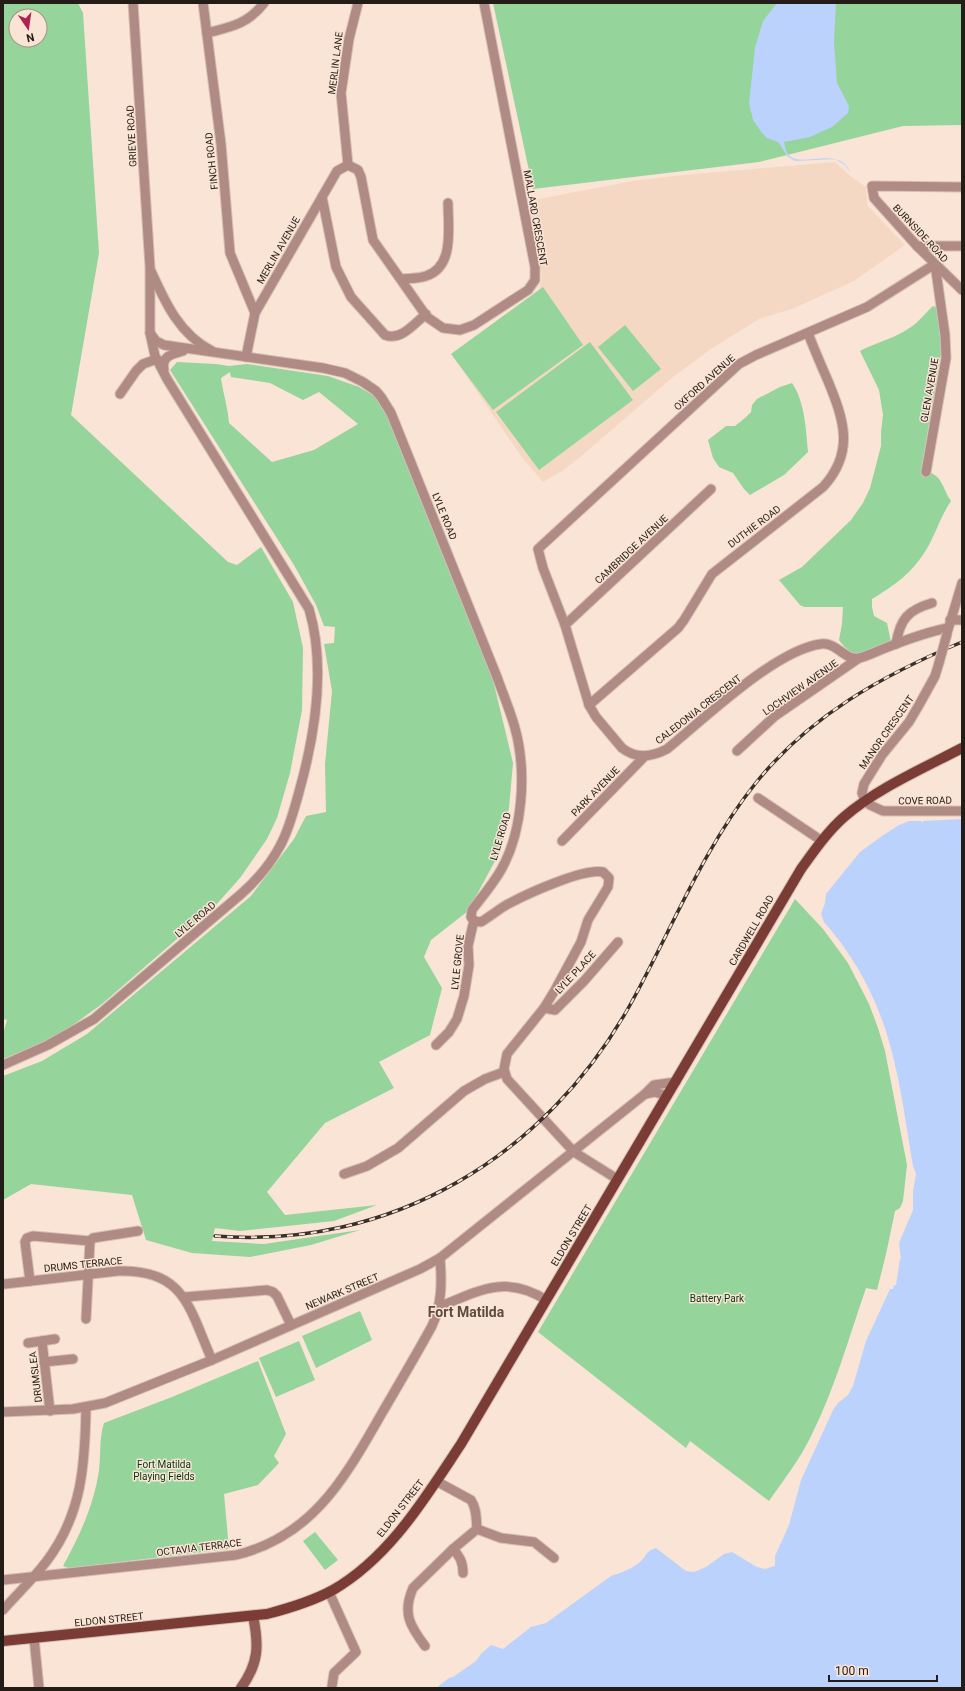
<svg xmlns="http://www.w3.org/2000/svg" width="965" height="1691" viewBox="0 0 965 1691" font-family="Roboto,sans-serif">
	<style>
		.built { fill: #f5d8c4 }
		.green { fill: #95d49a; fill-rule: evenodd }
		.water { fill: #bbd3fc }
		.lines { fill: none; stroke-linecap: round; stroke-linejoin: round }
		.street-casing { stroke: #d3c0b3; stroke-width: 11 }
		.secondary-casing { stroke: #d3c0b3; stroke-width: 12 }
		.primary-casing { stroke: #d3c0b3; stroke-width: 12 }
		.street { stroke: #b08a84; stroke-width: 9 }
		.secondary { stroke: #915d55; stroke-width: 10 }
		.primary { stroke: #7a3c34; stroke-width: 10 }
		.rail-casing { stroke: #3a302a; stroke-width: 3.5 }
		.rail { stroke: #fae4d5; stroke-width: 2; stroke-dasharray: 6; stroke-linecap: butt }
		.street-bridge-casing { stroke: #d3c0b3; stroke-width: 11; stroke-linecap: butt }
		.street-bridge { stroke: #b08a84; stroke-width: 9 }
		.labels { text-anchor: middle; stroke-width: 3; stroke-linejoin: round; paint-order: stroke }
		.street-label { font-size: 10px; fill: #241c17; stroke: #fae4d5 }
		.park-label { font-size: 10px; fill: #04340e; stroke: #fae4d5 }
		.district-label { font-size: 14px; font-weight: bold; fill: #5e4b3f; stroke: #fae4d5 }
	</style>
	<rect width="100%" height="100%" fill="#fae4d5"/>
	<polygon class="built" points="835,162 850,176 866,187 867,205 905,245 854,281 792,309 759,319 711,349 673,377 579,458 562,471 543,482 521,456 454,358 539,290 542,276 528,201 633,181 682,175"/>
	<g class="green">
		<path d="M3,3H78L83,13L99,253L71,415L228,562L237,565L261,547L293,602L303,648L302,710L290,773L277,818L267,839L240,878L215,906L102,1004L55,1038L3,1059V1034L7,1020L3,1019ZM16,16H40V40H16Z"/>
		<polygon points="493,3 962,3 962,125 903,126 759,162 533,189"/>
		<polygon points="543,287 583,345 493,410 451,354"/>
		<path d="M933,306L938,308L941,353L921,471C924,472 930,472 933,474C943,479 945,494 951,501C940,517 936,534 926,550C912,573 895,585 872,599V607L874,616L887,623L891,642C868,651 856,664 839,640L842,624L843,607H804L800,605L779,580L802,567L851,520L863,503L870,488L881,446V432L883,415L879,390L860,351C875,343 898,337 911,327C920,321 925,313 933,306Z"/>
		<polygon points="625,325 661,369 633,391 598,347"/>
		<polygon points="590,342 633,400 539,470 496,412"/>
		<path d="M177,362L216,364L229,366L247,364L328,376L359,387L379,399L391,422L492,676L513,763L509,808L502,848L468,911L431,940L424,957L442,988L430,1035L379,1062L394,1088L325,1123L267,1192L285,1215L377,1205L334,1221L240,1231L215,1228L212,1241L264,1244L360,1230L311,1245L250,1257L192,1253L146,1240L132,1195L31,1184L3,1200V1076L42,1061L87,1034L251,896L294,839L306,816L326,812L325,764L332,691L324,644L334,643L335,627L324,626L316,605L294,565L170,370ZM230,372L231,377L270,383L303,400L319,392L358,424L314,450L272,462L229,423C228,408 223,393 221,378Z"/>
		<path d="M792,383C805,402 806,430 808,452L784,475L750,495L744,489L733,473L719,467L713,458L708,440L726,426H735L745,418L751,412L752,405L757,399L780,387Z"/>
		<path d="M795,899L823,929L848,963L869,1004L878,1028L885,1051L907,1165L903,1201L900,1208L895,1211L886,1254L877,1290L866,1288C849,1337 835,1388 812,1434C801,1458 784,1479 769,1501L690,1441L686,1448L538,1332Z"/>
		<polygon points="360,1311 372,1340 316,1368 302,1336"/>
		<polygon points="299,1341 315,1380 276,1397 259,1358"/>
		<path d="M258,1361L286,1434L274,1456L279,1463L258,1485L224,1494L229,1549L69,1568L63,1566C80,1535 94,1505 99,1470C101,1455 99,1438 104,1423L172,1397Z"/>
		<polygon points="315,1532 338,1560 325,1570 303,1541"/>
	</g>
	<g class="water">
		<path d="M777,3H836L834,42L837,83L849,106L848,113L832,127L810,137L784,142C785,145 785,150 788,154C799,170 840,144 850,172L845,165L835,159L795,161L787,156L781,146L778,142L767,138L762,133L753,120L749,103L755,48L763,21Z"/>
		<path d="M962,819V1688H436L449,1678L453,1677L476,1661L481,1654L491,1645L503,1649L531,1627L546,1623L611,1576C621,1573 631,1569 640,1562C647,1556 645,1551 656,1548L686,1571L694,1572L706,1567L724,1554L732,1552L757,1567L765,1569L775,1566V1556L789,1525L801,1480L833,1410L838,1403L848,1395L853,1386L866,1341L890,1289H893L894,1285H896L900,1259H901L899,1243L913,1210V1191L916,1174L913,1166C906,1126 901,1084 890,1045C878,1000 855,957 824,922L821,914L825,903L826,894L860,852L882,836L899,825L909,821H921L923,823V821Z"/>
	</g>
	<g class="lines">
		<defs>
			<g id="street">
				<polyline points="203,3 221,144 230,253 255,313"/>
				<path d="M207,33C231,27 248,24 264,3"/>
				<polyline points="348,165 358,170 361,177 373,240 427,317 443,328 460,330 474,325 528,290 535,280 535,267 484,3"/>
				<polyline points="348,165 341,93 349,39 358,3"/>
				<polyline points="962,187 872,186 874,198 917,246 962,290"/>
				<path d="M322,197L336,267L351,297L385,335C401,341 414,324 426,314"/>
				<polyline points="917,246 962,246"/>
				<path d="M151,271C165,302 179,334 212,351"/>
				<path d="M401,279C409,278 418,279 426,276C455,267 448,226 448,203"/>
				<path d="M150,333L156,341L164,345L323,368L345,373L363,382L376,391L381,397L391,413L497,677C503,694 510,710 515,728C527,772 523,831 501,870C493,884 482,897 472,910L471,917L474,921L481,922C491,916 500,908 510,903C529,893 584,868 603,872L609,878L608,887L588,920L581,942L555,990L544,1008L507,1054L504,1069L507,1079L574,1152L617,1179"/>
				<polyline points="246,357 255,313 337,171 348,165"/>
				<path d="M164,370C161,356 172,354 183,351"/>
				<polyline points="120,394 136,371 143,364 157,359"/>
				<path d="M926,472L946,358L945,335L935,264L867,307L756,355L739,364L538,549L543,568L565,625L589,705L596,717L622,748C636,759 652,757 667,749C704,719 775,650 821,644C837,642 845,661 859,658C869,656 879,650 888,647C908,639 927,632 948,628"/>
				<polyline points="950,620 962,620"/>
				<polyline points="565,625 711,489"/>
				<polyline points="947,633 962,583"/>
				<path d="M896,644C900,619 908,610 932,603"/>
				<polyline points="939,663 935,676 919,705 909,722 882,755 864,784 862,793 865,801 870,805 883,811 962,811"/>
				<path d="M589,705L678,628L684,620L712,574L823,487C855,452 844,420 828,381C821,365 814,349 808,333"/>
				<polyline points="737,751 775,716 859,658"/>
				<polyline points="758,798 822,841"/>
				<polyline points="562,841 645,756"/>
				<polyline points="544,1008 555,1010 584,981 618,942"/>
				<polyline points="436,1045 449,1032 457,1019 464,996 469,965 468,946 474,920"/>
				<path d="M3,1065L48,1045L94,1019L240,895C256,881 270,865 280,846C289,830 294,810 299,792C315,735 326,666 309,609L167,379L155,356L150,333V267L133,3"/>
				<polyline points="645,1094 655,1092 667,1096"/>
				<polyline points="344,1174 367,1166 398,1148 464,1091 485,1079 504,1072"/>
				<polyline points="90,1241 93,1238 138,1231"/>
				<polyline points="30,1281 25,1242 27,1238 33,1236 90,1241 86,1319"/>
				<path d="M5,1284L118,1271C185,1269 189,1308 212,1360"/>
				<polyline points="185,1297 267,1290 273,1292 277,1296 291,1325"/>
				<path d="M439,1307C478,1291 506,1274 546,1300"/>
				<polyline points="42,1341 50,1411"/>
				<polyline points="28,1343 55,1339"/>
				<polyline points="44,1362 73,1359"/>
				<polyline points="3,1412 73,1409 105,1403 212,1360 420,1269 440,1258 645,1094 654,1085 676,1082"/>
				<polyline points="477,1529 501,1538 534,1542 554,1558"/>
				<path d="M453,1549C460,1557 463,1562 463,1573"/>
				<path d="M3,1580L236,1555C314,1536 345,1477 382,1413C399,1384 416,1355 432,1326C442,1304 442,1282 440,1258"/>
				<polyline points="329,1592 356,1652 334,1673 332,1686"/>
				<path d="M3,1610C17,1594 33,1579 46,1562C82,1515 85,1465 86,1408"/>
				<polyline points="34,1638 39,1688"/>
				<path d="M425,1646C410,1626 402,1613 413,1588L453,1549L477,1529C476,1519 477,1509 471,1500L436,1481"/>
			</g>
			<path id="secondary" d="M241,1688C259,1663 259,1645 253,1616"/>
			<path id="primary" d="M3,1641L267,1614C290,1608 313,1601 333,1590C390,1557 425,1498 461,1444L801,869C814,851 827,832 844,817C876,789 924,768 962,748"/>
		</defs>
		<use href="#street" class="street-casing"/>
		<use href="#secondary" class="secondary-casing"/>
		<use href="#primary" class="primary-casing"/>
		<use href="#street" class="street"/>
		<use href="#secondary" class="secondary"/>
		<use href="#primary" class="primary"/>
		<defs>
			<path id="rail" d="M215,1236C391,1250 546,1156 630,1005C671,931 702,850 755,784C809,716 883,675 962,642"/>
		</defs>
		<use href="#rail" class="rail-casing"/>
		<use href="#rail" class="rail"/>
		<defs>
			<polyline id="street-bridge" points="939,663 947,634"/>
		</defs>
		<use href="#street-bridge" class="street-bridge-casing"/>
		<use href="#street-bridge" class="street-bridge"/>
	</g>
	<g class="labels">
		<g class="street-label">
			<text transform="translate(335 63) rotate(-83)" y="4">MERLIN LANE</text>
			<text transform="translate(131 136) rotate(-93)" y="4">GRIEVE ROAD</text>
			<text transform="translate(211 161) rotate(-96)" y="4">FINCH ROAD</text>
			<text transform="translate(536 218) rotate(80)" y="4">MALLARD CRESCENT</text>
			<text transform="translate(921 233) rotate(47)" y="4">BURNSIDE ROAD</text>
			<text transform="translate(278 250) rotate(-60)" y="4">MERLIN AVENUE</text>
			<text transform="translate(704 382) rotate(-42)" y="4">OXFORD AVENUE</text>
			<text transform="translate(929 390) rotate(-80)" y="4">GLEN AVENUE</text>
			<text transform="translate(445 516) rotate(68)" y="4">LYLE ROAD</text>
			<text transform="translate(754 526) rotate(-37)" y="4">DUTHIE ROAD</text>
			<text transform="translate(631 549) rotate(-43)" y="4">CAMBRIDGE AVENUE</text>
			<text transform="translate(800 687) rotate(-35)" y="4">LOCHVIEW AVENUE</text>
			<text transform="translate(698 709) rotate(-38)" y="4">CALEDONIA CRESCENT</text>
			<text transform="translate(886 732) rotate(-55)" y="4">MANOR CRESCENT</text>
			<text transform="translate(595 791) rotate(-46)" y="4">PARK AVENUE</text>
			<text transform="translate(925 800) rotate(-1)" y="4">COVE ROAD</text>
			<text transform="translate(500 836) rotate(-73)" y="4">LYLE ROAD</text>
			<text transform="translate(195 919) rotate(-40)" y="4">LYLE ROAD</text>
			<text transform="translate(751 930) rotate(-60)" y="4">CARDWELL ROAD</text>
			<text transform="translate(457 962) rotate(-84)" y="4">LYLE GROVE</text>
			<text transform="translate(575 972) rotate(-47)" y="4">LYLE PLACE</text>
			<text transform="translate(571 1235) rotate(-59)" y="4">ELDON STREET</text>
			<text transform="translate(83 1264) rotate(-6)" y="4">DRUMS TERRACE</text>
			<text transform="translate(342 1291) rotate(-23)" y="4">NEWARK STREET</text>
			<text transform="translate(35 1377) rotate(-97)" y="4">DRUMSLEA</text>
			<text transform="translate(400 1508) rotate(-52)" y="4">ELDON STREET</text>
			<text transform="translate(199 1547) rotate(-7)" y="4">OCTAVIA TERRACE</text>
			<text transform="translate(109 1619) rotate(-6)" y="4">ELDON STREET</text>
		</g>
		<g class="park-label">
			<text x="717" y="1302">Battery Park</text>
			<text x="164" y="1468">Fort Matilda<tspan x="164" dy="12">Playing Fields</tspan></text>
		</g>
		<g class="district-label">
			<text x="466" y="1317">Fort Matilda</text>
		</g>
	</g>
	<rect width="965" height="1691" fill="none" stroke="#241c17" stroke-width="8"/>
	<g transform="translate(28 28) rotate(167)"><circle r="19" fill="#fae4d5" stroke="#a49489"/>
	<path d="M0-3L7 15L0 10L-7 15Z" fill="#b12153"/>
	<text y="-6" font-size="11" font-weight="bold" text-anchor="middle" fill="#241c17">N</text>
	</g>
	<path d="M829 1675v6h108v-6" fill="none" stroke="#241c17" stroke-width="2"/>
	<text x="835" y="1675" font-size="12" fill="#241c17" stroke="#fae4d5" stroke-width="3" paint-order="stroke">100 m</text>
</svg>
